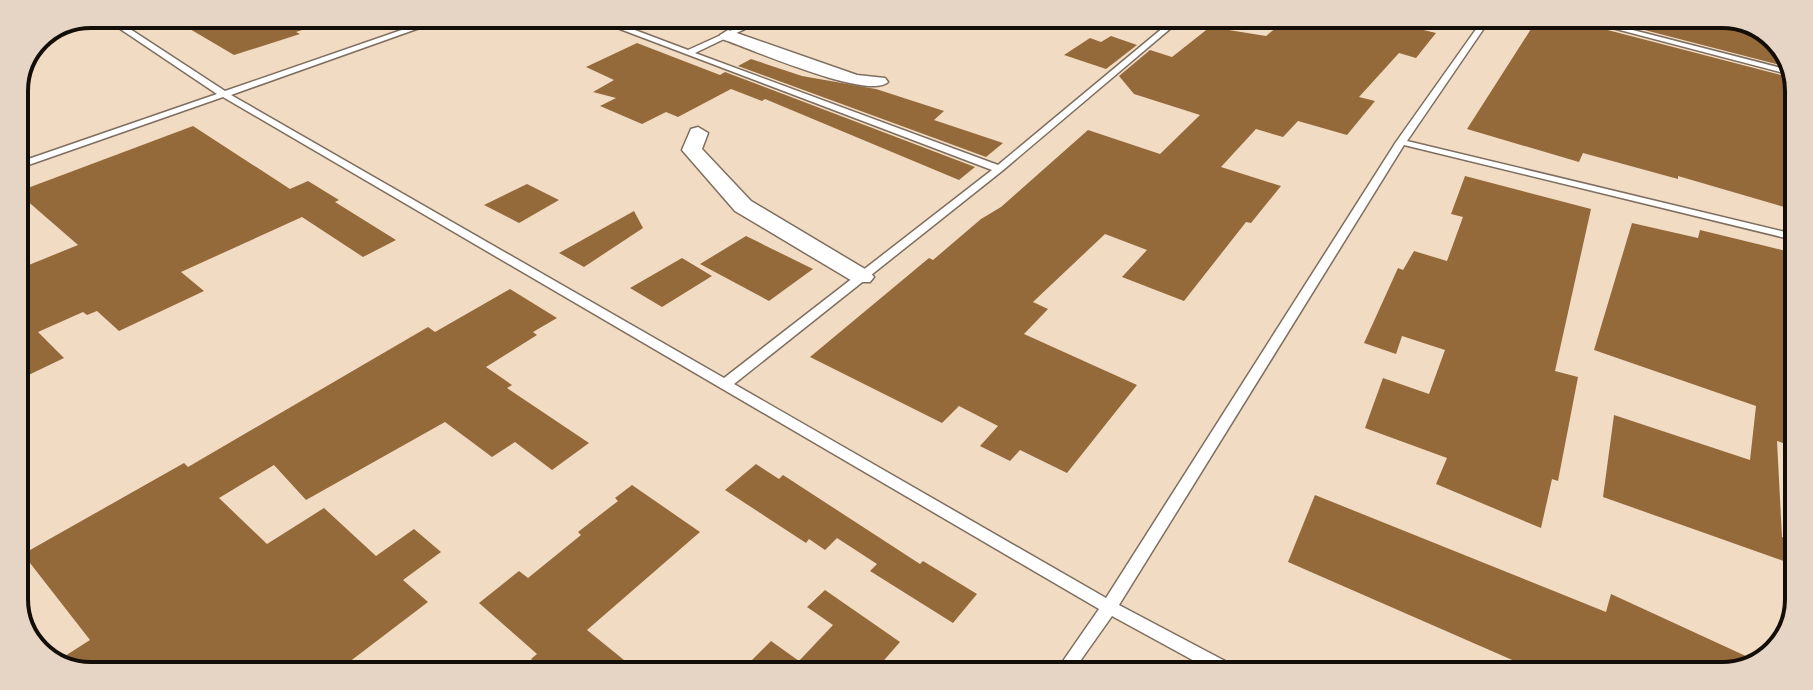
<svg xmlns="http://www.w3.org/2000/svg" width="1813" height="690" viewBox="0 0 1813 690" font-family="'Space Grotesk',sans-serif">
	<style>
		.built { fill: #f2dbc3 }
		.building { fill: #956a3b }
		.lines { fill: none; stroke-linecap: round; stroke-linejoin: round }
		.lane-casing { stroke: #7e6e5f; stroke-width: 3 }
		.street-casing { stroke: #7e6e5f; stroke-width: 3 }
		.lane { fill: #fff; fill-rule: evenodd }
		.street { fill: #fff; fill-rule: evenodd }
		.rim { fill: none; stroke: #140e08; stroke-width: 4 }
	</style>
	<rect width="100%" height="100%" fill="#f8e6d4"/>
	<polygon class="built" points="91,14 1747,18 1783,45 1799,86 1795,624 1768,660 1722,676 66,672 30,645 14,604 14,87 37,36"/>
	<g class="building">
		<polygon points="203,14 334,15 335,19 296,32 300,34 234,55 178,22"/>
		<polygon points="1289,17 1415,17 1407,26 1436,33 1416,58 1399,53 1359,97 1375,101 1347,135 1298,121 1283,137 1256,129 1221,167 1281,186 1251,223 1246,222 1184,301 1122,277 1147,250 1105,234 1033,302 1048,309 1024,334 1137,385 1067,473 1020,450 1010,461 980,446 998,426 959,406 942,423 810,357 929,258 933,260 981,219 1001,207 1088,130 1160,154 1200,115 1134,94 1119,76 1150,50 1172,57 1210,27 1266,36"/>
		<polygon points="1538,18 1571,18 1573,21 1796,79 1799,86 1798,211 1678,176 1678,179 1583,153 1579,162 1467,129"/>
		<polygon points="1598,18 1668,18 1706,26 1708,18 1747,18 1783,45 1792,68"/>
		<polygon points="1111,36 1137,45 1106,69 1064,55 1090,38 1101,42"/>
		<polygon points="637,43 720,75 725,72 975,167 959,180 765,99 762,101 731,89 678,117 666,112 642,124 600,106 616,98 593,92 614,80 586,67"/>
		<polygon points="751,59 802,76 876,89 944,111 934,120 1003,143 986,157 738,66"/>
		<polygon points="193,126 290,189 308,181 339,200 335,202 396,240 363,257 302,217 181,272 204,291 119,331 97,311 87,315 83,312 38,332 64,358 14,382 14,271 78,245 17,192"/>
		<polygon points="1465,176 1591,209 1555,371 1578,377 1558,481 1552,479 1541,528 1436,484 1447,458 1365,428 1383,378 1429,394 1445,350 1402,336 1396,354 1364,343 1398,268 1403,270 1414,251 1447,261 1463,217 1451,214"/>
		<polygon points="527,184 559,200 519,223 484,205"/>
		<polygon points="634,211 643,228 584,267 559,253"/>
		<polygon points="1632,223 1698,238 1700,230 1798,254 1793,393 1796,394 1796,448 1777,441 1782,537 1795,542 1795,565 1603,497 1614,415 1750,460 1756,406 1594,350"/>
		<polygon points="746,236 813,269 769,301 700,264"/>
		<polygon points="682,258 712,276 662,307 630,288"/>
		<polygon points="510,289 557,318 533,332 537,335 486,367 512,385 507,388 589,443 552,470 515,442 492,457 445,422 306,500 274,465 219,498 267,544 324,508 376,556 414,529 441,552 403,580 428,602 336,672 66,672 54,663 90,640 23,554 184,463 188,467 428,327 435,332"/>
		<polygon points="756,464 779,479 783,475 920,564 923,561 977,594 953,623 870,571 877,564 837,538 825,550 809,539 806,543 725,490"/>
		<polygon points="632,485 700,532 587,630 640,673 547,673 531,659 537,654 479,603 519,571 528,578 581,535 578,532 618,501 615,498"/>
		<polygon points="1315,495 1606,612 1611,594 1761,663 1722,676 1549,676 1288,562"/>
		<polygon points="825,590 900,642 872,674 739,673 771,641 799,661 833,625 807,607"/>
	</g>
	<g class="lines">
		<defs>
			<g id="lane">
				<polygon points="98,14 107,14 225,91 445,15 456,15 231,95 724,378 992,170 583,15 595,15 688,50 763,16 772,16 695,53 998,165 1176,17 1184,17 1002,171 734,384 1106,598 1396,142 1484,18 1491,18 1407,141 1798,235 1798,241 1404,145 1119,605 1242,670 1244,675 1220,675 1112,616 1071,674 1054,674 1099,609 223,97 14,170 14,164 217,94"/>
				<polygon points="1574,18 1586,18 1793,71 1795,76"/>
			</g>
			<g id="street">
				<path d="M728,30L857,75L885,78L888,82C869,101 749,48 722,39L720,35Z"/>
				<polygon points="698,127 708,133 702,149 751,201 870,272 874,277 870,282 854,282 735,211 682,150 691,129"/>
			</g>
		</defs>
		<use href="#lane" class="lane-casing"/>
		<use href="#street" class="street-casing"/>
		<use href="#lane" class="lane"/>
		<use href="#street" class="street"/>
	</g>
	<path d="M0 0H1813V690H0ZM91 28H1722A63 63 0 0 1 1785 91V599A63 63 0 0 1 1722 662H91A63 63 0 0 1 28 599V91A63 63 0 0 1 91 28Z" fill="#e6d5c4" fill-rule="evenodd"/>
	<path class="rim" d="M91 28H1722A63 63 0 0 1 1785 91V599A63 63 0 0 1 1722 662H91A63 63 0 0 1 28 599V91A63 63 0 0 1 91 28Z"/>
</svg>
